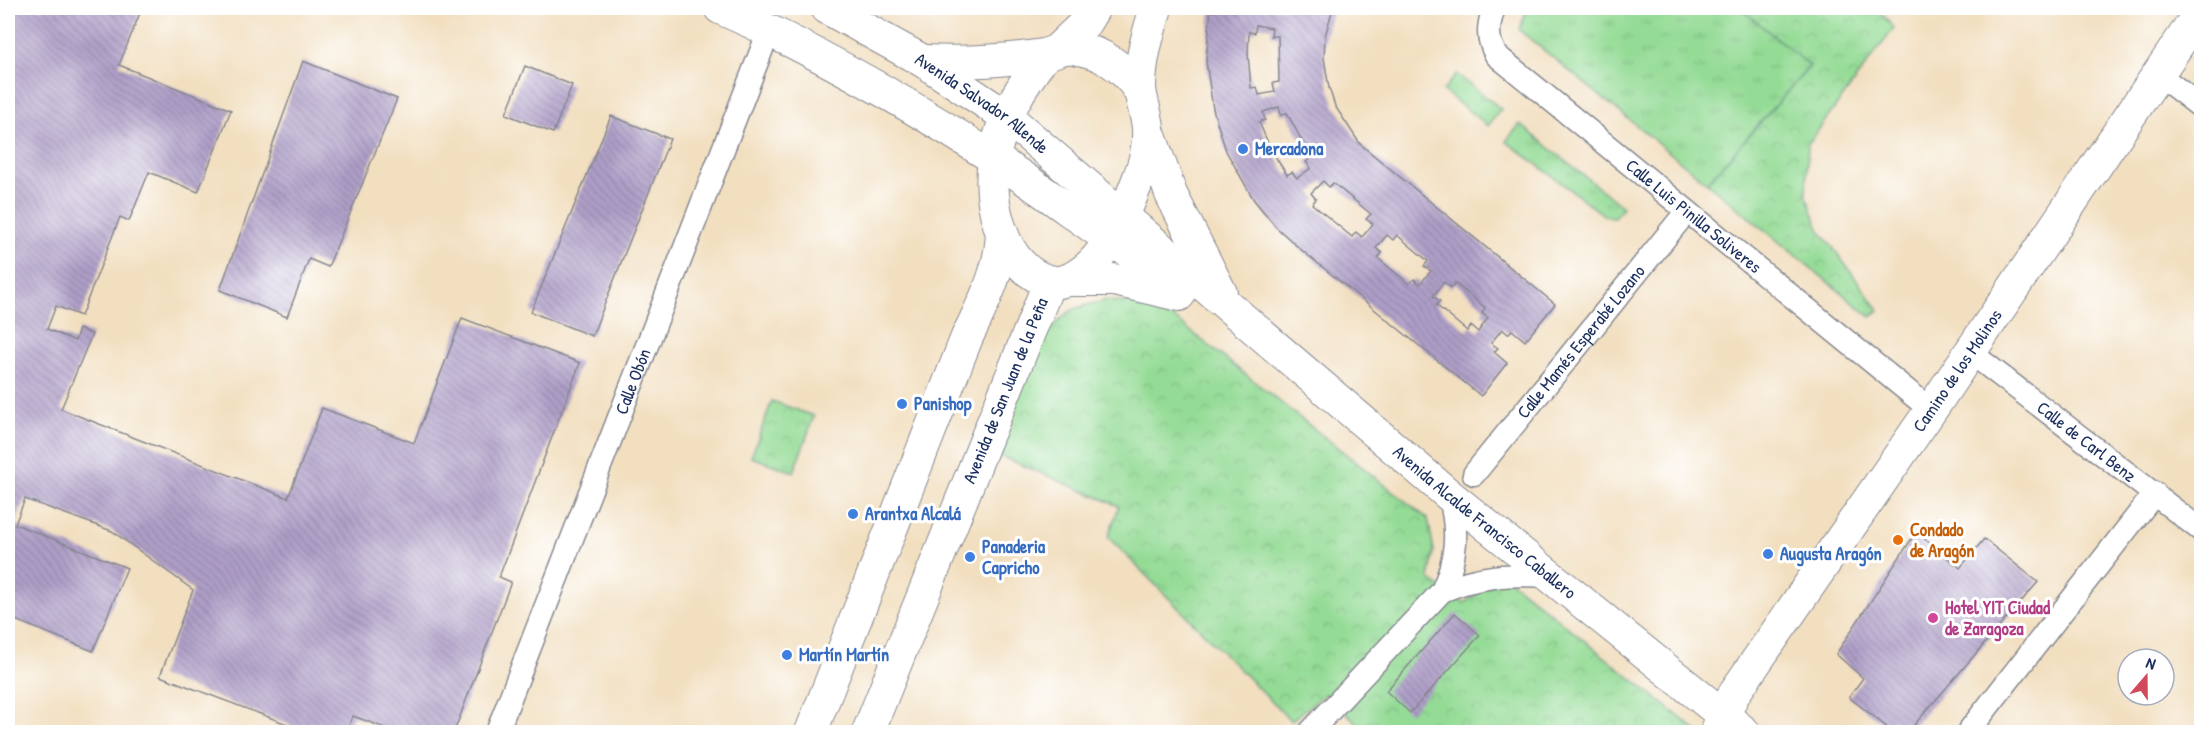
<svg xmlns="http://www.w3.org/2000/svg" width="2209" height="740" viewBox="0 0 2209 740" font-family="'Patrick Hand',sans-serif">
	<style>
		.grass { fill: url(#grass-tufts); stroke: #58857a; stroke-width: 1.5 }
		.park { fill: url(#park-crowns); stroke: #58857a; stroke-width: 1.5 }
		.building { fill: url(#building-back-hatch); fill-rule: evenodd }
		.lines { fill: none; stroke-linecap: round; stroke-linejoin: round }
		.street-casing { stroke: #86878f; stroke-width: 25 }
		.secondary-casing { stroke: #86878f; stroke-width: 34 }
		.street { stroke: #fff; stroke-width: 22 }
		.secondary { stroke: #fff; stroke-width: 32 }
		.shop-dot { fill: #3f7fe0; stroke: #fff; stroke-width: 2 }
		.food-dot { fill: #e8710a; stroke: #fff; stroke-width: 2 }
		.hotel-dot { fill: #d1479c; stroke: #fff; stroke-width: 2 }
		.labels { text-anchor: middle; stroke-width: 6; stroke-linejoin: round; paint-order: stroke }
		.street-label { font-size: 18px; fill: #1b2f5e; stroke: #fff }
		.shop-label { font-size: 18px; font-weight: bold; fill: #366cbe; stroke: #fff; text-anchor: start }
		.food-label { font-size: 18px; font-weight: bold; fill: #c56008; stroke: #fff; text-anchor: start }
		.hotel-label { font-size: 18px; font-weight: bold; fill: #b23c85; stroke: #fff; text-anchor: start }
	</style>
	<defs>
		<pattern id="grass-tufts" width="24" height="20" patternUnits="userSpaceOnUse" patternTransform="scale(1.5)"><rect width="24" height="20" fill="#94db95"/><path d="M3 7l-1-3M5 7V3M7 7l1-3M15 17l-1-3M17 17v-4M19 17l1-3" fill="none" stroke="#7fbc83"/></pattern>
		<pattern id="park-crowns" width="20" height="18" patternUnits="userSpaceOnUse" patternTransform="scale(1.5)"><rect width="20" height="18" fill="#94db95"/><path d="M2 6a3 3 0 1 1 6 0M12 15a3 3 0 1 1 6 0" fill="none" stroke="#7fbc83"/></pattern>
		<pattern id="building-back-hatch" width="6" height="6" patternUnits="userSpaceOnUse" patternTransform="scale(1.5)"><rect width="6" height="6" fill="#af9fc8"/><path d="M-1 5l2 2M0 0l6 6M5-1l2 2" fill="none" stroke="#8e82a6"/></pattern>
	</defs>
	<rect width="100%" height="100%" fill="#fff"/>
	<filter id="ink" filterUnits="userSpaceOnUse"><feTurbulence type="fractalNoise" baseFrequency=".0167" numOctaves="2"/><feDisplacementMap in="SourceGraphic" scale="12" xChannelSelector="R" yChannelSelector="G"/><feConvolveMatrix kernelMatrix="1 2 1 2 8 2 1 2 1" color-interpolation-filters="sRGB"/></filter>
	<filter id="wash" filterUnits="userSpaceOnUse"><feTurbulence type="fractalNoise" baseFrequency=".008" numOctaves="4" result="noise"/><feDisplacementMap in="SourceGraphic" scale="24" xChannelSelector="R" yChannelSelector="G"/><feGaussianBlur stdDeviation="1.35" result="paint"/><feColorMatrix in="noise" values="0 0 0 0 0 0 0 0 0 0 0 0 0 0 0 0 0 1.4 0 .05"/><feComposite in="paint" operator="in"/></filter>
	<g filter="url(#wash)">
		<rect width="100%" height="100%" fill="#f2dfc0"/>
		<g class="grass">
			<polygon points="1528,8 1740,8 1811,65 1707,183 1519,30"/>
			<polygon points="1457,74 1501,109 1488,126 1443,91"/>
			<polygon points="1520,124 1623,207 1614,217 1605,216 1506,141"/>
		</g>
		<g class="park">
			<polygon points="1740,8 1877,8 1894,28 1808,144 1806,195 1819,229 1879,310 1871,317 1707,183 1810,66"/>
			<path d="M1107,300L1133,303L1165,311L1428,519L1434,551L1429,579L1464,603L1503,575L1698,732H1367L1325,694L1291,721L1108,537L1119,506L993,453C1011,410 1030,337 1071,311C1081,305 1096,304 1107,300Z"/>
			<polygon points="772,401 814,416 794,472 751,457"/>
		</g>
		<g id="blocks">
			<g class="building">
				<polygon points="8,8 142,8 119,65 231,110 198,192 149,172 129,221 120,217 81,316 56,306 47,329 75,341 79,329 92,334 61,409 288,498 322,408 414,443 462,318 580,363 499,577 511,582 454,732 396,732 353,716 347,732 308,732 160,676 193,590 112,531 25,499 15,524 127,568 93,651 8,617"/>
				<path d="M1211,8H1333L1325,36L1324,58L1329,88L1335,106L1360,144L1555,304L1525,341L1512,330L1508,334L1502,329L1491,343L1498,348L1494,352L1507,363L1481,396L1299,248L1276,227L1254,200L1226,151L1213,109L1206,61ZM1256,25L1272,28L1271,36H1278L1279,82L1273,83L1275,92L1259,95L1257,87L1251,88L1248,54L1249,32L1255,33ZM1279,107L1281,115L1287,113L1311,158L1306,162L1311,168L1297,178L1292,172L1287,175L1271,150L1259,122L1265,120L1263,112ZM1323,181L1329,187L1333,183L1371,214L1366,219L1373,224L1362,237L1356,232L1352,237L1312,204L1316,199L1311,193ZM1387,235L1393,240L1397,235L1428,261L1424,266L1431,271L1420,284L1414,279L1409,284L1378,258L1382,253L1376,248ZM1444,282L1451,288L1455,283L1485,308L1482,313L1488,318L1478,332L1471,326L1467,331L1436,305L1440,301L1433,296Z"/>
				<polygon points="303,61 397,99 328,267 309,259 287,317 220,290"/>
				<polygon points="525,66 572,85 553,133 506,114"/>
				<polygon points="611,116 670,139 592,336 531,312"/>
				<polygon points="1916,532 1960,568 1984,539 2038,582 1908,732 1893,732 1849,697 1863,678 1836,654"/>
				<polygon points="1455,613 1480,635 1410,713 1386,691"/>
			</g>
		</g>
	</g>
	<g filter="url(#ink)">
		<use href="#blocks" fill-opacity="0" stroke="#86878f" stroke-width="1.5"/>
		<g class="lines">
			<defs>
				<g id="street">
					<path id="s1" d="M1494,8C1488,25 1486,38 1496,55L1931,410"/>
					<polyline points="2158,74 2202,108"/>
					<path id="s2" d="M1970,352L2202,531"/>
					<path id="s3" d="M1474,474L1687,211"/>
					<path d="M1442,591C1478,575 1511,574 1550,576"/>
					<path id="s4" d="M497,732L769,31"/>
					<path d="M1310,732L1442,591C1457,558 1459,530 1449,495"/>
					<polyline points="1968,732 2155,493"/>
				</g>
				<g id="secondary">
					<path d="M720,8C825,54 924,112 1019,175C1072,211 1122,251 1178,282"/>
					<path id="s5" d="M827,8L923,61L1007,117L1449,495L1744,732"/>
					<polyline points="1060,47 1085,23 1094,8"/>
					<path d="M1045,55C1021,86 1000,120 994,160C988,200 1000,257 1038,277C1049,283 1061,284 1072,278C1107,260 1126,212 1139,177C1145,162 1149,145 1148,128C1147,115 1141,101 1140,88C1140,60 1148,34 1156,8"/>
					<path d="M923,61C962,63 1004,61 1043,55C1054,53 1061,46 1073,48C1101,51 1126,68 1140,92"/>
					<polyline points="1149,133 1171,194 1221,293"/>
					<polyline points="1070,280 1114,280 1179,295"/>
					<path d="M811,732L967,337C983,304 1001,270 1002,232"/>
					<path id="s6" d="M868,732L1049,283"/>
					<path id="s7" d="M1716,732L1735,692L1931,410L2202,9"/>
				</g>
			</defs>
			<use href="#street" class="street-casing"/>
			<use href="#secondary" class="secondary-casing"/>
			<use href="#street" class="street"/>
			<use href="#secondary" class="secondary"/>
		</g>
	</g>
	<g class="shop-dot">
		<circle cx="1243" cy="149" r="6"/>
		<circle cx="902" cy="404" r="6"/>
		<circle cx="853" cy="514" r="6"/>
		<circle cx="1768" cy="554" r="6"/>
		<circle cx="970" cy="557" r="6"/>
		<circle cx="787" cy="655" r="6"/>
	</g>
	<circle class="food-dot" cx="1898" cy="540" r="6"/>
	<circle class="hotel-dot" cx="1933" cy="618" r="6"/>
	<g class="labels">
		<g class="street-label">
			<text dy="6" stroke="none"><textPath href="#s5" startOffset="182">Avenida Salvador Allende</textPath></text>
			<text dy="6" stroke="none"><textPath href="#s1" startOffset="304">Calle Luis Pinilla Soliveres</textPath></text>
			<text dy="6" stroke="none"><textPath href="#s3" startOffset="170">Calle Mamés Esperabé Lozano</textPath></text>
			<text dy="6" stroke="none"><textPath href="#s7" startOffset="435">Camino de los Molinos</textPath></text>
			<text dy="6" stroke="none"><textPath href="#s4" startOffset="376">Calle Obón</textPath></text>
			<text dy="6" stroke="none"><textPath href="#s6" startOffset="368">Avenida de San Juan de la Peña</textPath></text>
			<text dy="6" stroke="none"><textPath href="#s2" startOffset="147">Calle de Carl Benz</textPath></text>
			<text dy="6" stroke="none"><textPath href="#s5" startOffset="837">Avenida Alcalde Francisco Caballero</textPath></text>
		</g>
		<g class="shop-label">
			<text x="1255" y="155">Mercadona</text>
			<text x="914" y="410">Panishop</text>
			<text x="865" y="520">Arantxa Alcalá</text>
			<text x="982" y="553">Panaderia<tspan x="982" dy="21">Capricho</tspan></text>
			<text x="1780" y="560">Augusta Aragón</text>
			<text x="799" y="661">Martín Martín</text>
		</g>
		<g class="food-label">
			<text x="1910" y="536">Condado<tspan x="1910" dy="21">de Aragón</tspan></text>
		</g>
		<g class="hotel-label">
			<text x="1945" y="614">Hotel YIT Ciudad<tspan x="1945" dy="21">de Zaragoza</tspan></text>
		</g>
	</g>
	<rect width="2209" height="740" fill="none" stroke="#fff" stroke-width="30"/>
	<g transform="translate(2146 677) rotate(20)"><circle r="28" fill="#ffffff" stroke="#a4acbf" stroke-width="1.5"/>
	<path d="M0-4.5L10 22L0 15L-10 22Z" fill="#d1495b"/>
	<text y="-9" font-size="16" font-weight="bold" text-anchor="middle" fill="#1b2f5e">N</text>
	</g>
</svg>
